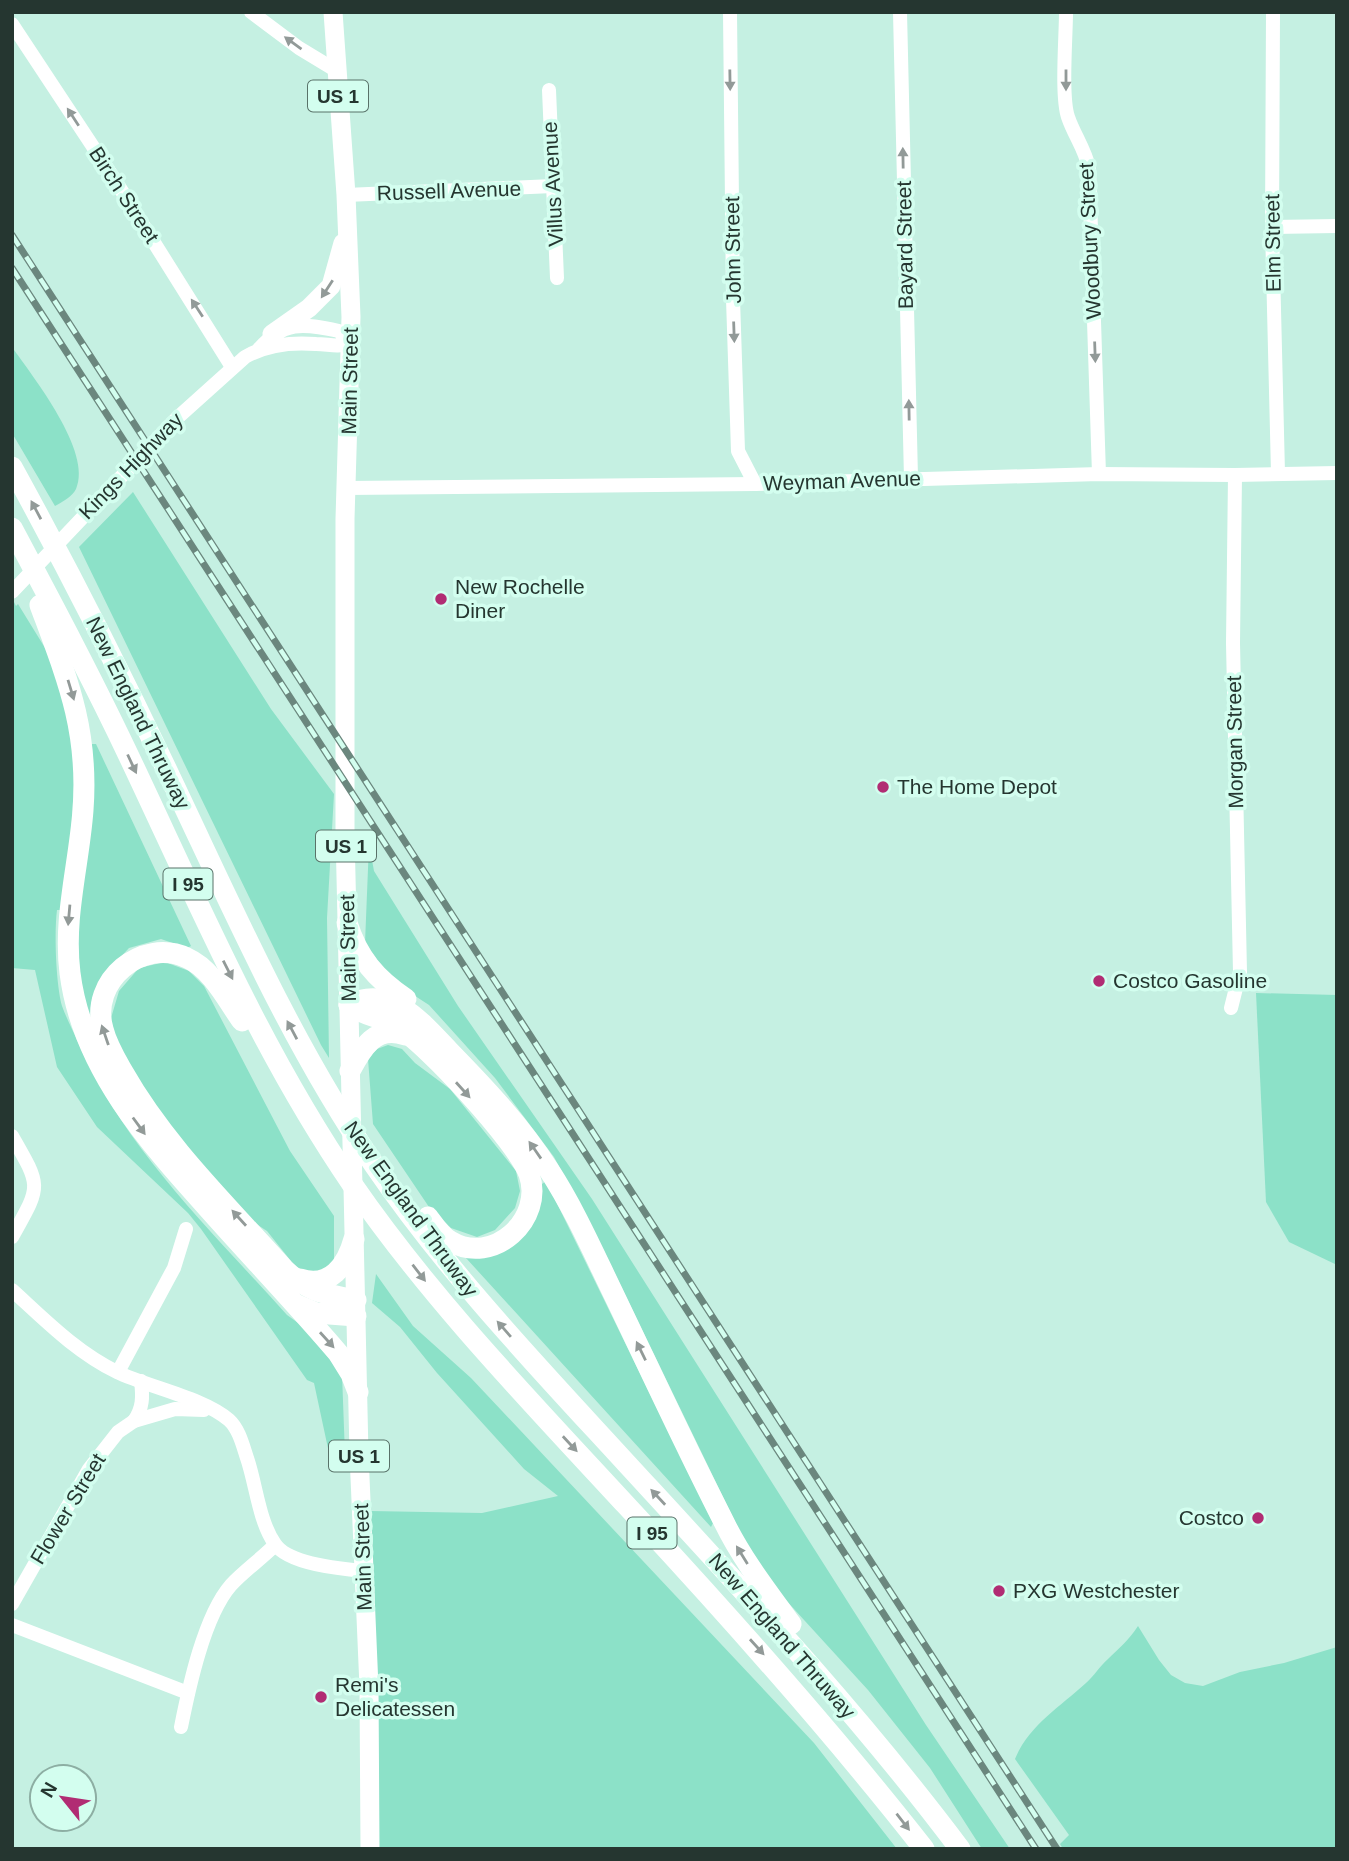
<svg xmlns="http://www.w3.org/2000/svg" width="1349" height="1861" viewBox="0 0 1349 1861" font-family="Helvetica,sans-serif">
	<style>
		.green { fill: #8ce1c8 }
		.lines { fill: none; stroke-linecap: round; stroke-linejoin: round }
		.minor { stroke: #fff; stroke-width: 14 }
		.major { stroke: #fff; stroke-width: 19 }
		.highway { stroke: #fff; stroke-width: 21 }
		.rail-casing { stroke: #6b877e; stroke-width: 7 }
		.rail { stroke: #d3feef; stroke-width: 4.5; stroke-dasharray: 13; stroke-linecap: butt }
		.oneway { fill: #929a98 }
		.poi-dot { fill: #b12c73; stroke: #d3feef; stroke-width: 2.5 }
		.labels { text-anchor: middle; stroke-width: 7; stroke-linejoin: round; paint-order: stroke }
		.shield { fill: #d3feef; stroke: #597269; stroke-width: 2 }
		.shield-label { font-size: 19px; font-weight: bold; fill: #253630 }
		.street-label { font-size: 21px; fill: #253630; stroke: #d3feef }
		.poi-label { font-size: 21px; fill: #253630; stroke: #d3feef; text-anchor: start }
	</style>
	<rect width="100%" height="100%" fill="#c5f0e2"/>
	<g class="green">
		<path d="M12,347C33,377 93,452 76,489C73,496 62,502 55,506L12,433Z"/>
		<polygon points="133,492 271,709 334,794 327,918 329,1058 321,1045 79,547"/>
		<path d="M14,602L16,606L18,604L58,669L76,749L71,837L61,910H57C54,933 56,984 62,1006C66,1017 72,1029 77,1040C124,1148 209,1228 287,1315L301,1325L342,1374L345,1455L329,1453L314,1383L307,1380L201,1229L188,1213L97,1127L57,1067L35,970L12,968Z"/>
		<polygon points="92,744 96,744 191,946 187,948 161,939 129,948 101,978 93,999 90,1020 80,991 72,926"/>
		<polygon points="369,844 374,871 458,1006 592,1199 926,1725 1010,1849 982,1849 930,1768 868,1690 773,1586 741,1534 603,1249 554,1157 495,1078 429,1005 392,981 365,943"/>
		<polygon points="165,962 189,971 204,986 290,1151 334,1216 334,1263 325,1273 311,1275 295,1266 267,1231 250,1220 161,1119 125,1062 109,1025 119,991 139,968"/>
		<polygon points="1256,993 1337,995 1337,1265 1289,1242 1266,1202"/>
		<polygon points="388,1045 402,1049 415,1063 450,1089 516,1171 520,1191 515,1208 495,1230 477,1237 451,1228 429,1207 373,1124 368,1059 377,1049"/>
		<polygon points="546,1181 713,1523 711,1527 466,1258 486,1256 538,1187"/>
		<polygon points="376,1274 413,1326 471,1378 814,1743 897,1849 374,1849 370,1511 482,1513 558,1496 524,1469 437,1373 400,1327 372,1303"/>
		<path d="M1138,1626L1159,1660L1171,1675L1185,1683L1203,1686L1240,1672L1284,1663L1337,1647V1849H1063L1060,1844L1069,1835L1015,1759C1029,1725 1060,1707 1086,1683C1094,1676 1100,1666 1108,1659C1119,1648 1129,1640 1138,1626Z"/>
	</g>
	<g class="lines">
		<g class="minor">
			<polyline points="251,12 299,48 337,71"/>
			<polyline points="730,12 733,299 738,451 755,484"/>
			<polyline points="900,12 911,478"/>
			<path d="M1066,12C1066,37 1061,96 1068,117C1074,135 1085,149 1089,168L1099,474"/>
			<polyline points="1273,12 1272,227 1278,473"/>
			<polyline points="12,24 113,177 232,367"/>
			<polyline points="549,90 557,278"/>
			<polyline points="346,195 553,186"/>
			<polyline points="1272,227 1337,226"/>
			<polyline points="346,488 755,484 1099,474 1235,475 1337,473"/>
			<path d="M12,592L176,419L245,357C266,345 292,342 316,344C329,344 337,348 349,343L339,331C303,323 283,321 258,350"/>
			<polyline points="1231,1008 1240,972 1233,643 1235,475"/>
			<path d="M12,1136C42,1188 41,1185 12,1237"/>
			<path d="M12,1290C45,1320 76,1352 117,1372C148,1387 204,1398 229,1420C239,1429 243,1446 247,1458C256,1484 259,1522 275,1544C288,1564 341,1569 364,1571"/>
			<polyline points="118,1372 174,1268 186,1229"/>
			<path d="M134,1421C143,1408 143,1397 141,1381"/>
			<polyline points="12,1604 89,1469 118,1432 134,1421 175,1409 204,1410"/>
			<polyline points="12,1625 188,1693"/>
			<path d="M181,1727C189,1687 204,1616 231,1585C244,1571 261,1559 275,1545"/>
		</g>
		<g class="major">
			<polyline points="333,12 346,195 351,317 345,519 345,832 359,1454 369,1687 370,1849"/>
			<polyline points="272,334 309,308 331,286 343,243"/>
		</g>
		<g class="highway">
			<path d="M12,467C72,576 128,687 181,800C240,925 296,1051 375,1166C449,1274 539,1368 627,1464C742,1589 858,1713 960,1849"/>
			<path d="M12,528C54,607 96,686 134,767C201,909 263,1054 352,1184C432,1300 531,1402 626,1505C730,1617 830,1729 924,1849"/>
			<path d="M40,605C67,678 89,730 83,810C79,865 63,918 70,973C82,1070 152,1146 214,1215C255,1261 298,1306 338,1353L351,1374L358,1392"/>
			<path d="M347,923C358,958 376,979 406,999"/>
			<path d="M349,1005C391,983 423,1024 450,1052C486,1089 521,1126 549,1170C575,1210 594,1254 615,1297C651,1372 686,1448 724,1522C742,1559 767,1591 791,1624"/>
			<path d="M349,1005C364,1016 382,1017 398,1027C427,1044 517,1142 529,1174C545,1219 493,1267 450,1241C441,1236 434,1225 428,1217"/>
			<path d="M242,1021C227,1000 212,969 187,958C142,937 89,981 103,1029C107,1045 115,1058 123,1072C165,1146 228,1206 284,1269C308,1292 324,1294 356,1300"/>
			<path d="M350,1071C362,1048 376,1024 405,1035"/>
			<path d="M300,1279C330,1289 347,1265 354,1239"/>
			<polyline points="297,1305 316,1313 356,1316"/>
		</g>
		<defs>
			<g id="rail">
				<polyline points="12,235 1057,1849"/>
				<polyline points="12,268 1036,1849"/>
			</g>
		</defs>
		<use href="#rail" class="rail-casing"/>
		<use href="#rail" class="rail"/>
	</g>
	<defs><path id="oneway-solid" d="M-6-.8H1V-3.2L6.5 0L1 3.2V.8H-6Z" transform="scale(1.75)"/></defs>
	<g class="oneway">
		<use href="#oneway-solid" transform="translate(293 43) rotate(-144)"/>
		<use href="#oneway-solid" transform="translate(730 80) rotate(89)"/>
		<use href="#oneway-solid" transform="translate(1066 80) rotate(90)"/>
		<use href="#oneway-solid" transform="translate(73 117) rotate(-123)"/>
		<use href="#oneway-solid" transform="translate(903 158) rotate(-91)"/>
		<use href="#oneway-solid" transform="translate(327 289) rotate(123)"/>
		<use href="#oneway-solid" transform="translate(197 308) rotate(-123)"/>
		<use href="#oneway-solid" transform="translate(734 332) rotate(88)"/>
		<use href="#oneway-solid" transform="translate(1095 352) rotate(88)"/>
		<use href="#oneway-solid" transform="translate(909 410) rotate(-91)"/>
		<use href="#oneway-solid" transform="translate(36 510) rotate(-118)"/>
		<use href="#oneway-solid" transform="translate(71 690) rotate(73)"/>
		<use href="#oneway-solid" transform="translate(132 764) rotate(65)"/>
		<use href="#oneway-solid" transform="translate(69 915) rotate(95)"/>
		<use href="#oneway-solid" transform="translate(228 970) rotate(63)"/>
		<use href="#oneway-solid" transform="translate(292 1030) rotate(-118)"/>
		<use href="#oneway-solid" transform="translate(105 1035) rotate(-109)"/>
		<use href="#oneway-solid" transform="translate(463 1090) rotate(48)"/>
		<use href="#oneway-solid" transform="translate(139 1126) rotate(54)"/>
		<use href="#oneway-solid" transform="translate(535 1150) rotate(-125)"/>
		<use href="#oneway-solid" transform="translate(239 1218) rotate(-132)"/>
		<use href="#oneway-solid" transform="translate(419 1273) rotate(52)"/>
		<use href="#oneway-solid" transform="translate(504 1329) rotate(-131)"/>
		<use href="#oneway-solid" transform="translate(327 1340) rotate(48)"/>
		<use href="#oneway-solid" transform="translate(641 1351) rotate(-116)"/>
		<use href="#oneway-solid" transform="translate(570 1444) rotate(47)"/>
		<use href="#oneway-solid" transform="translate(658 1497) rotate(-133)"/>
		<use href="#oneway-solid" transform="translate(742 1555) rotate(-122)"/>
		<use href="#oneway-solid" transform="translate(757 1647) rotate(48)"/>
		<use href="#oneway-solid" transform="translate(903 1822) rotate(52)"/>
	</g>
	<g class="poi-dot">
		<circle cx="441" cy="599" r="7"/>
		<circle cx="883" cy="787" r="7"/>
		<circle cx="1099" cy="981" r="7"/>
		<circle cx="1258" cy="1518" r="7"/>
		<circle cx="999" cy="1591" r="7"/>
		<circle cx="321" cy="1697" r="7"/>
	</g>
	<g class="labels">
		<g class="shield">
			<rect x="308" y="80.5" width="60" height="31" rx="5"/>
			<rect x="316" y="830.5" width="60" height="31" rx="5"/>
			<rect x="163.5" y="868.5" width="49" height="31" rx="5"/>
			<rect x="329" y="1440.5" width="60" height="31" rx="5"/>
			<rect x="627.5" y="1517.5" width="49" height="31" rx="5"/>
		</g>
		<g class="shield-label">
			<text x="338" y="103">US 1</text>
			<text x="346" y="853">US 1</text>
			<text x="188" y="891">I 95</text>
			<text x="359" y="1463">US 1</text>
			<text x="652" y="1540">I 95</text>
		</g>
		<g class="street-label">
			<text transform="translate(553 184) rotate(-93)" y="7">Villus Avenue</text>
			<text transform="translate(449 191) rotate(-2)" y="7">Russell Avenue</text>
			<text transform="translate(124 195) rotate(57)" y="7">Birch Street</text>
			<text transform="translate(1090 241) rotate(-93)" y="7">Woodbury Street</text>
			<text transform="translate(1273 243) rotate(-91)" y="7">Elm Street</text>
			<text transform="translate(905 245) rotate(-91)" y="7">Bayard Street</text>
			<text transform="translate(733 250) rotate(-91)" y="7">John Street</text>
			<text transform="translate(350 381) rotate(-89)" y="7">Main Street</text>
			<text transform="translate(131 466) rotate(-46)" y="7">Kings Highway</text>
			<text transform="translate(842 481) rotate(-2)" y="7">Weyman Avenue</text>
			<text transform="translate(138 713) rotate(64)" y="7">New England Thruway</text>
			<text transform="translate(1235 742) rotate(-91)" y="7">Morgan Street</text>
			<text transform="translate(348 948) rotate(-91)" y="7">Main Street</text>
			<text transform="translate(411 1209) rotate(54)" y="7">New England Thruway</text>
			<text transform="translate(68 1509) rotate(-59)" y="7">Flower Street</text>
			<text transform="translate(363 1557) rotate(-92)" y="7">Main Street</text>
			<text transform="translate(782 1636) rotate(49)" y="7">New England Thruway</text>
		</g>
		<g class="poi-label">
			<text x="455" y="594">New Rochelle<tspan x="455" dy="24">Diner</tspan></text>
			<text x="897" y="794">The Home Depot</text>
			<text x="1113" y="988">Costco Gasoline</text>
			<text x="1244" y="1525" text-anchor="end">Costco</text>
			<text x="1013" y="1598">PXG Westchester</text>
			<text x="335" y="1692">Remi's<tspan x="335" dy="24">Delicatessen</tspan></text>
		</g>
	</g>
	<rect width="1349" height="1861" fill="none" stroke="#253630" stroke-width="28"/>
	<g transform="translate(63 1798) rotate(300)"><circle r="33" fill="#d3feef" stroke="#8daea3" stroke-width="2"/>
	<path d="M0-5L12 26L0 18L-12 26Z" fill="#b12c73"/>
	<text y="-10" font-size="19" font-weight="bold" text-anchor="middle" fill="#253630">N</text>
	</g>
</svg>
